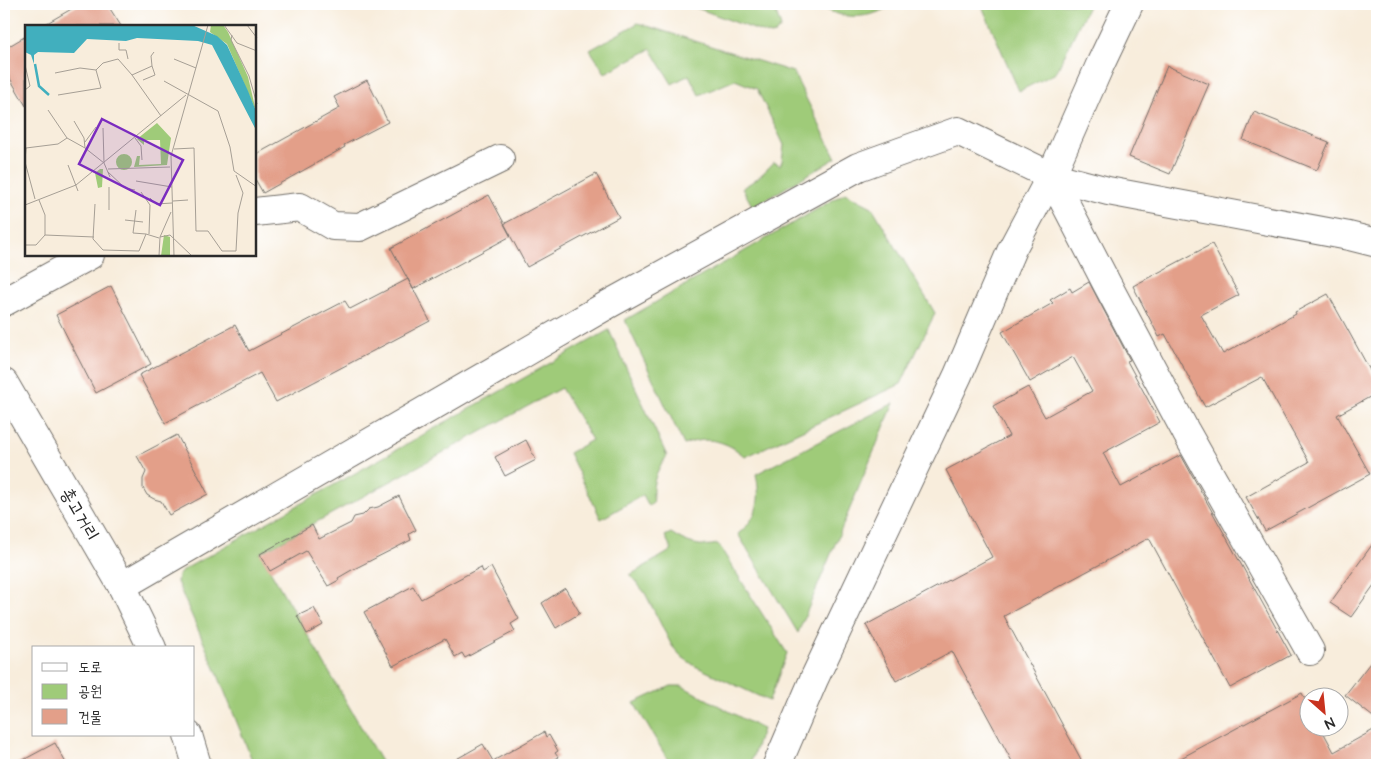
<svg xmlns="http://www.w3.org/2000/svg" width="1381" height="769" viewBox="0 0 1381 769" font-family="'Architects Daughter','Poor Story',sans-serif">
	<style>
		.green { fill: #9fcb79; stroke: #657b52 }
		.building { fill: #e39f89 }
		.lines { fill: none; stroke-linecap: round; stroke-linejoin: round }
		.minor-casing { stroke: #736f69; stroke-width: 30 }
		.major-casing { stroke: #736f69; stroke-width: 30 }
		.minor { stroke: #fff; stroke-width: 28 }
		.major { stroke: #fff; stroke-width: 28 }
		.labels { text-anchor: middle; stroke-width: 4.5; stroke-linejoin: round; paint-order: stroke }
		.street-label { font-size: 18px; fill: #2b2b2b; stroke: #fff }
		.inset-river { fill: none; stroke: #41afbe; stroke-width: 2.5 }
		.inset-road { fill: none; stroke: #a69f95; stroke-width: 1 }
		.view { fill: #7b2cbf; fill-opacity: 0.15; stroke: #7b2cbf; stroke-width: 2.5 }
		.inset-edge { fill: none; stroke: #2b2b2b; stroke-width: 2.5 }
	</style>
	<rect width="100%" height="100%" fill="#fff"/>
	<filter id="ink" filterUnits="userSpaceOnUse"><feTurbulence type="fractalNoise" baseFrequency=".02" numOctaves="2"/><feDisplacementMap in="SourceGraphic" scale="10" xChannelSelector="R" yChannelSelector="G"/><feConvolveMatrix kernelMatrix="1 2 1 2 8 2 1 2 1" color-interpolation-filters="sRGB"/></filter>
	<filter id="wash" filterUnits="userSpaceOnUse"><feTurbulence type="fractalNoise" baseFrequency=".0096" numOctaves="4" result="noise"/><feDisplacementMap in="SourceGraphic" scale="20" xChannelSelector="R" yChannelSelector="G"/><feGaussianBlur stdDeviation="1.12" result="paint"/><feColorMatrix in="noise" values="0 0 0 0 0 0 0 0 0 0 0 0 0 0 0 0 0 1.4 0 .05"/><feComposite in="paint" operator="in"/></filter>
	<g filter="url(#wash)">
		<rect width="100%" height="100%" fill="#f8eddc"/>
		<g class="green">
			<polygon points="686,4 773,4 781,27 775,34 770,35"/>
			<path d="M817,4H894C870,20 841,21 817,4Z"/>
			<polygon points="981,4 1089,4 1056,73 1019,91"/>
			<path d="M638,23L793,72L836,158L753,207L742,188C755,181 764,173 774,162L780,165L782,161L784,145L757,89L735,80L699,95L689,75L672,84L651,49L605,73L590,50Z"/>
			<path d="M845,193L872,207L935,313L901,384L745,457C728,441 706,435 684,445L625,320Z"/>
			<path d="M609,330L667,456C657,470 650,485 654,502L649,506L643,495L601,519L569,453L592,440L561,388L260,553L383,765H254L218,675L177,582L178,576L183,570Z"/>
			<path d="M894,403L798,633L738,534C759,517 761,499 756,474Z"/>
			<path d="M671,533C686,543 700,548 718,544L787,653L769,701L695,666L682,657L672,646L645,593L630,575L672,550L665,536Z"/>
			<polygon points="671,686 682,686 762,729 750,765 671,765 634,703"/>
		</g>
		<g id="blocks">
			<g class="building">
				<polygon points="80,4 107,4 121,26 42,26"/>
				<polygon points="26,36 26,106 4,68 4,49"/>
				<polygon points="1167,66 1209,84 1170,174 1129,157"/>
				<polygon points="367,80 388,122 344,145 345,147 263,193 255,179 255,155 340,108 334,97"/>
				<polygon points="1254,112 1329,142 1317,170 1243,140"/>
				<polygon points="596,174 619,217 527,267 504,224"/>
				<polygon points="489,195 511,236 413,289 391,248"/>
				<polygon points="1212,244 1239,295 1201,315 1223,354 1296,314 1295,312 1328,294 1377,383 1377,393 1337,415 1370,474 1265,531 1246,497 1309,462 1262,377 1205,407 1165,334 1159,337 1133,286"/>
				<polygon points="408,279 430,321 276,402 260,373 165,423 139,375 235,325 249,351 345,301 350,309"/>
				<polygon points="1089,282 1130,360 1127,361 1160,422 1103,453 1121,487 1181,455 1291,655 1230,688 1149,538 1004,616 1084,765 1014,765 952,651 896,681 866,625 992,557 946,470 1009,436 993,406 1028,387 1045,417 1092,391 1073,357 1030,382 1002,332 1053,303 1050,300 1070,288 1072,292"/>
				<polygon points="111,286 151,364 96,393 56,315"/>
				<polygon points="177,435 208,494 169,515 161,501 154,499 147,495 143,488 143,479 146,472 137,456"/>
				<polygon points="526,440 536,460 505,476 495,457"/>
				<polygon points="399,496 416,530 409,534 411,540 350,571 338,578 339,580 328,586 306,551 270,571 260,554 312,525 319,539 351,523 354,517 363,515 369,509 378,507"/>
				<polygon points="1377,538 1377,581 1351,617 1330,603"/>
				<polygon points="481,567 483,572 491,567 519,619 511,624 515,631 465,658 462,653 455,657 445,639 393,666 364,612 413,586 421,599"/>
				<polygon points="565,588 580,613 556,628 542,603"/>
				<polygon points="314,608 323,625 307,634 297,616"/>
				<polygon points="1377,654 1377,720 1345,695"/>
				<polygon points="1302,693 1308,705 1308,726 1320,726 1334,752 1377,728 1377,765 1168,765"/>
				<polygon points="544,732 546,737 549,735 558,751 555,753 558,757 543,765 446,765 483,744 493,761"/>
				<polygon points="55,743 67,765 14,765"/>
			</g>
		</g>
	</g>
	<g filter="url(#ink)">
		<use href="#blocks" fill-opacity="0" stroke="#736f69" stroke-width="1"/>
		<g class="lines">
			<defs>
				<g id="minor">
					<polyline points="1051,176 1107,284 1186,432 1310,651"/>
					<polyline points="255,212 300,207 333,226 360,227 500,159"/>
					<polyline points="4,302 90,255"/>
					<polyline points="122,586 609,304 858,167 958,131 1051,176 1108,191 1349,236 1377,243"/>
					<polyline points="777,765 814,679 958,375 1012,249 1051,176 1100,65 1129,4"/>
				</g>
				<g id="major">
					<polyline points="4,383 122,586 152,648"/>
					<polyline points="188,735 197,765"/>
				</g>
			</defs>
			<use href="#minor" class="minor-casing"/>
			<use href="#major" class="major-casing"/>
			<use href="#minor" class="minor"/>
			<use href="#major" class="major"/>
		</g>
	</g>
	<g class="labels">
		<g class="street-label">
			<text transform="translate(80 514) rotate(60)" y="6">총고거리</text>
		</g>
	</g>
	<g transform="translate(25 25)">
		<rect width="231" height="231" fill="#f8eddc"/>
		<path d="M186,0H198L203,7L223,52L231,86L202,19L185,7ZM132,98L146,113L142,140L109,142L112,131H115L114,140L136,139L135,115H119V120L112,114ZM91 137a8 8 0 1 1 16 0a8 8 0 1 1-16 0ZM75,144H78L77,162L73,163L70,148ZM139,210L145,212V231H136Z" fill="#9fcb79"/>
		<path d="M0,0H167L192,11L202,20L223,66L231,86V105L187,20L173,16L112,13L101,16L62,14L49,28L13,27L9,30V39L6,30L0,27Z" fill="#41afbe"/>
		<path class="inset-river" d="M10,39L14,61L24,70"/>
		<path class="inset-road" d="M199,0L212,18L232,26M222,0L232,13M207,10L206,15L224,51L232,79M94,18V25H101L103,34M149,34L171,43M0,40L5,61L0,65M127,41L126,31L129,27M30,48L55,43L71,45M118,55L130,50L127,41L107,50L136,91M139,56L193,86L205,122L209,146L232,162M33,70L76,63L71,45L78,38L93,34L107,50M23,85L42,113L60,123M49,96L59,113L60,123L79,138L85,152M78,103L79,138M110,113L116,121L117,135M60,117L71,102M149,124L169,123L171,206H183L197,226H211L213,188L218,168L211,150M0,136L1,123L33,119L42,113M0,137L10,174M43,140L53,166M83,144L145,142M83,147L100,163L110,165M111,156L147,162M116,167L125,180L124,209M125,173L131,179L147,178M14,175L20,190V210L69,212M148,176L163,175M70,179L68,214L78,225L114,226L121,209L134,213M0,180L51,160L161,70M84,185V162M111,185L108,208L121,209M100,195L118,197M135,212L145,210L167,231M0,220H11L20,210M134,231L135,212L146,187M149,231L146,131L183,0"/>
		<path class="view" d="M77,94L158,135L135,180L54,139Z"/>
		<rect width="231" height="231" class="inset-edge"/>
	</g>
	<rect width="1381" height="769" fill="none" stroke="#fff" stroke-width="20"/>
	<rect x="32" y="646" width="162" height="90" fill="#ffffff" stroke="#aaaaaa"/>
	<rect x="42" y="663" width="25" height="8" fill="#ffffff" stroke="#aaaaaa"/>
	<text x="78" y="672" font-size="15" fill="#2b2b2b">도로</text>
	<rect x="42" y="684" width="25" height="15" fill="#9fcb79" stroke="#aaaaaa"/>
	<text x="78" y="696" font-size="15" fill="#2b2b2b">공원</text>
	<rect x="42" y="709" width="25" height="15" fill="#e39f89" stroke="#aaaaaa"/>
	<text x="78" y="722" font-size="15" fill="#2b2b2b">건물</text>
	<g transform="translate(1324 712) rotate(153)"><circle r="24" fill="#ffffff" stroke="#aaaaaa"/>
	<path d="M0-4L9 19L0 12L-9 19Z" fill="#c8321e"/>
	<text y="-8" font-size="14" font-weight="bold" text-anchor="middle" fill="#2b2b2b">N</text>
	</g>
</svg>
